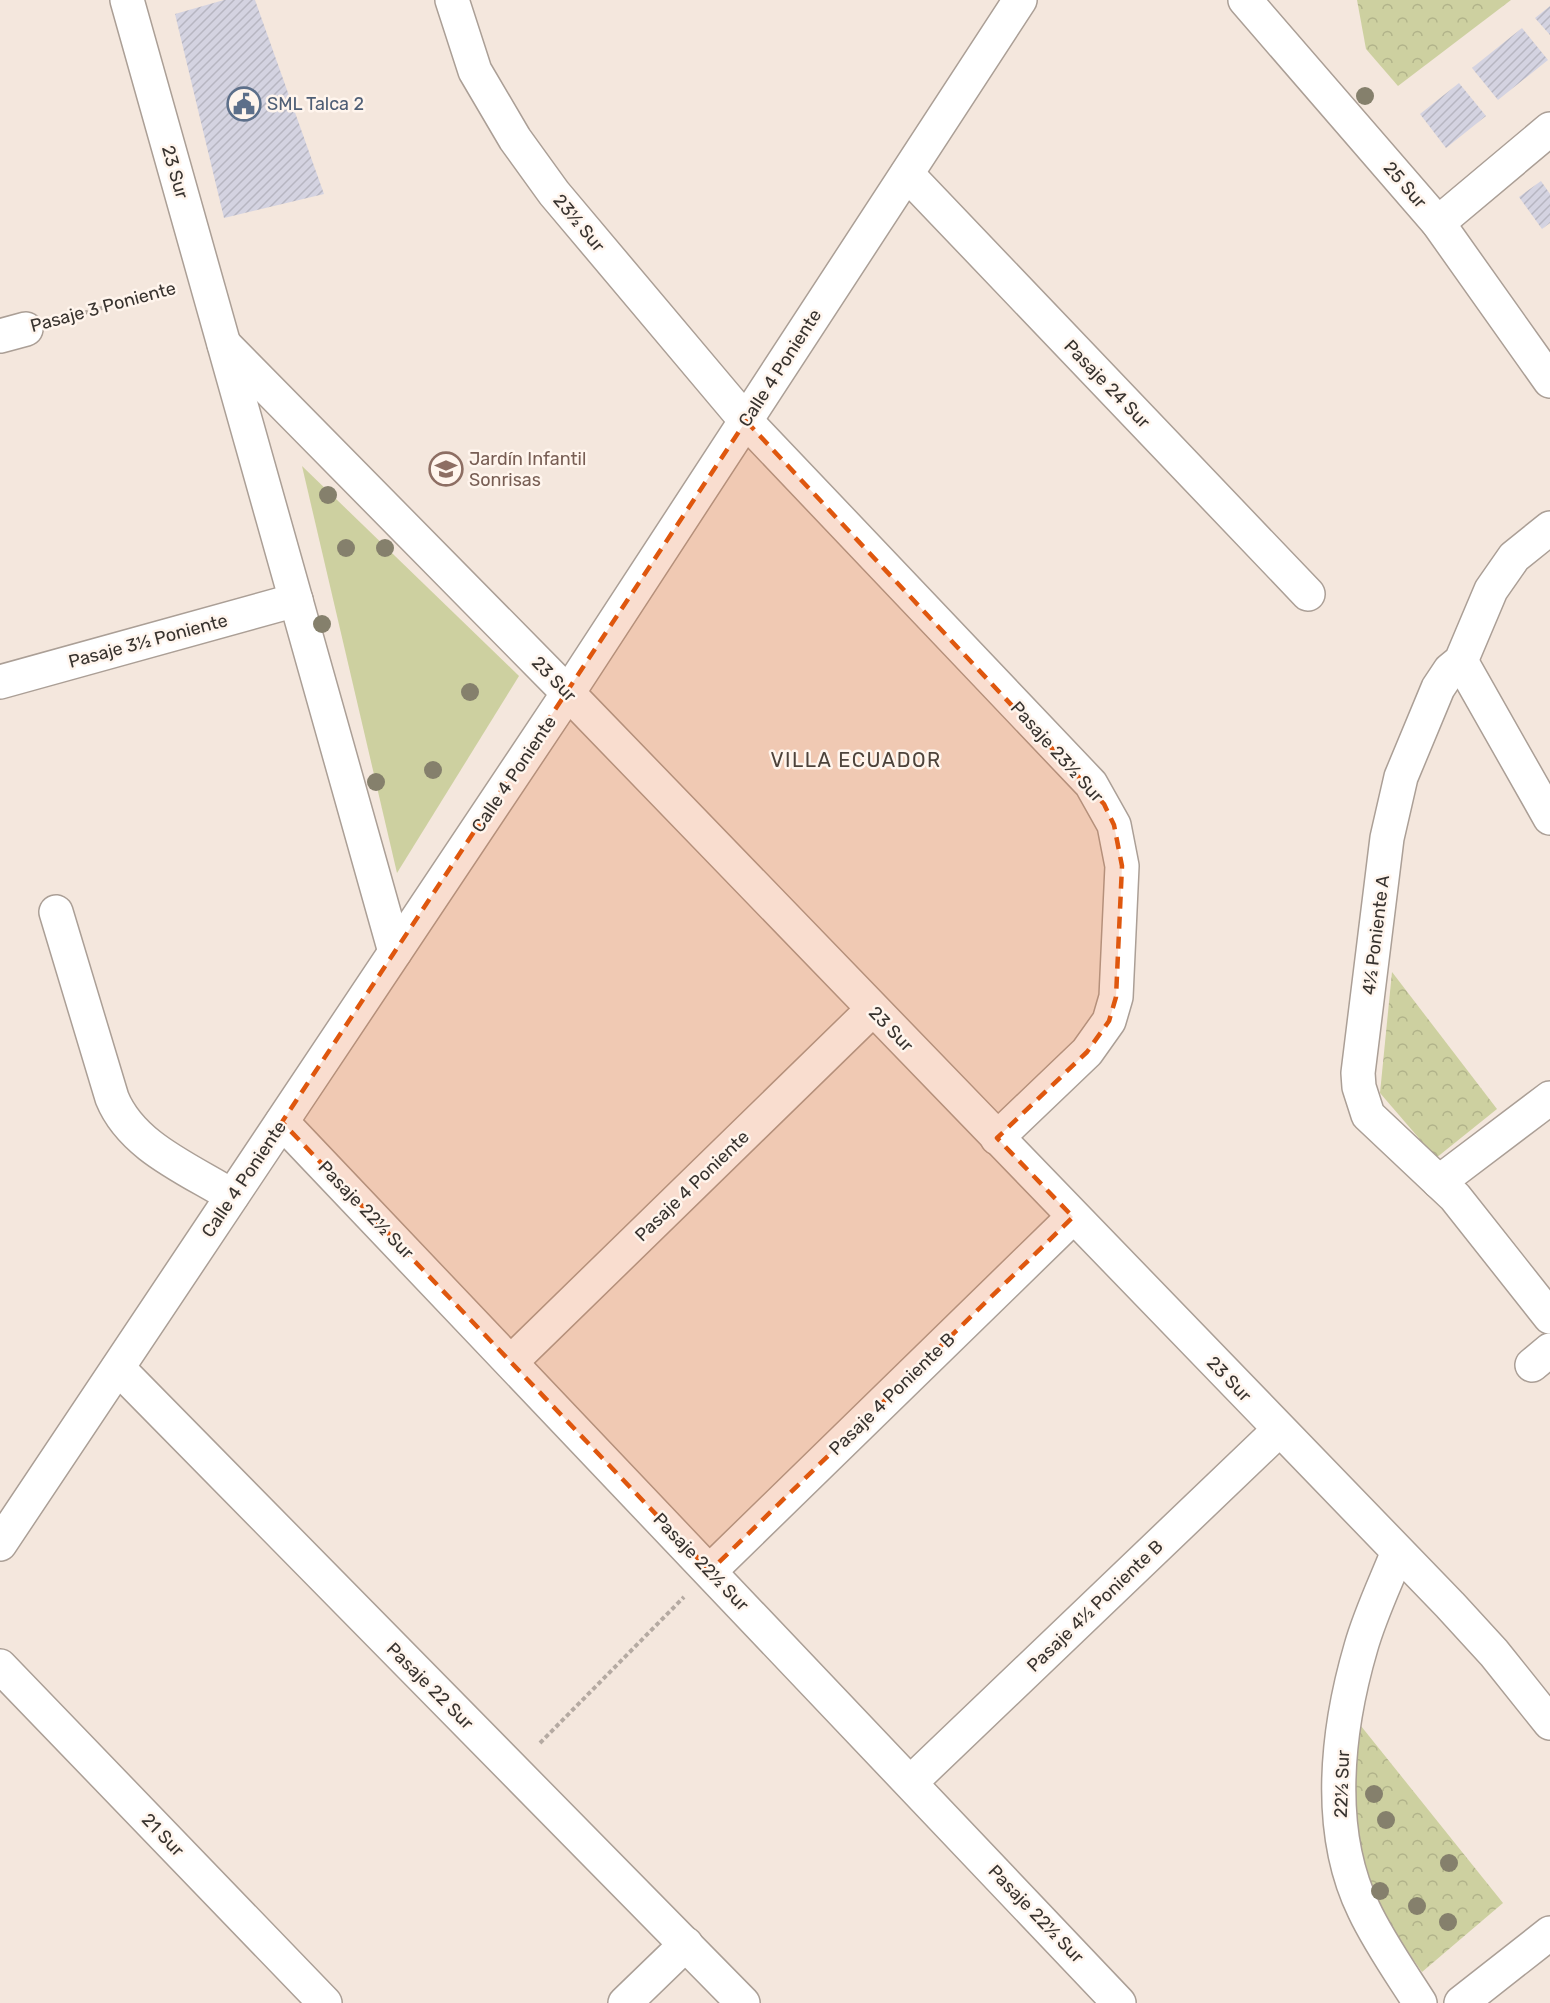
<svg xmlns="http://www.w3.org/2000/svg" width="1550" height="2003" viewBox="0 0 1550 2003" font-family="Rubik,sans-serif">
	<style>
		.green { fill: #cdd0a0 }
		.park { fill: url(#park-crowns) }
		.building { fill: url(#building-hatch) }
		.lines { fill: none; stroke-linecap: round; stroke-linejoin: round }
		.minor-casing { stroke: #ab9f96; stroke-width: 36 }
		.path { stroke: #b5aaa2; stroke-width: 4; stroke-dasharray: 4.5 3; stroke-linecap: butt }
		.minor { stroke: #fff; stroke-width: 33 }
		.tree { fill: #85806c }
		.marked { fill: #df570e; fill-opacity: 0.2; stroke: #df570e; stroke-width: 4.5; stroke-dasharray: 12 8; stroke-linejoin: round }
		.labels { text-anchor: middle; stroke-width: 5; stroke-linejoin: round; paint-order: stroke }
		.service-label { font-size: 18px; fill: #4e5e75; stroke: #fff5ed; text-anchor: start }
		.street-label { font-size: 18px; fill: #38332f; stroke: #fff5ed }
		.education-label { font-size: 18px; fill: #785e54; stroke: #fff5ed; text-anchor: start }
		.neighbourhood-label { font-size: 20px; letter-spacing: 1.5px; fill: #4d433b; stroke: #fff5ed }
	</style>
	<defs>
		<pattern id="park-crowns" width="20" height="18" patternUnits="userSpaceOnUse" patternTransform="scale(1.5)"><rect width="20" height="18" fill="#cdd0a0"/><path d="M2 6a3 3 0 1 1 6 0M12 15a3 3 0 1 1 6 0" fill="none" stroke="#b1b38a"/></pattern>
		<pattern id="building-hatch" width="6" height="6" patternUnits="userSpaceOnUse" patternTransform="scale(1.5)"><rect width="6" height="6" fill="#d4d3e1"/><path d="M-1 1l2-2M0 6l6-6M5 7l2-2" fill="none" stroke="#b7b6c1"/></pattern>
	</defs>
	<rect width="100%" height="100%" fill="#f4e7dd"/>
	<polygon class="green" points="302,466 519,676 397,873"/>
	<g class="park">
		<polygon points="1357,0 1511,0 1398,86 1366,49"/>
		<polygon points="1392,972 1497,1109 1436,1158 1380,1093"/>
		<polygon points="1361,1726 1503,1903 1422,1972 1372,1901 1342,1775"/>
	</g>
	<g class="building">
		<polygon points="224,0 255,0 324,194 224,218 175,14"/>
		<polygon points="1550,6 1550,35 1535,18"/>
		<polygon points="1522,28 1548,60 1498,100 1472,68"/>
		<polygon points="1459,83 1486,116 1446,148 1420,114"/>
		<polygon points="1541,181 1550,194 1550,223 1542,229 1519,197"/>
	</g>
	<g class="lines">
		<defs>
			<g id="minor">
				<polyline points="127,0 395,952"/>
				<polyline points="452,0 475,71 515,139 554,193 746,421 1091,784 1114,825 1122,866 1116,997 1109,1021 1087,1052 997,1138"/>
				<polyline points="1245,0 1438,223 1550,381"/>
				<polyline points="907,174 1308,594"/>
				<polyline points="1438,223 1550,129"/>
				<polyline points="0,336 26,329"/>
				<polyline points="224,344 568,693 1450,1605 1494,1653 1550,1723"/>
				<polyline points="1550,528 1514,557 1491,590 1461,661 1450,670 1438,688 1401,777 1387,838 1358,1073 1359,1087 1368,1115 1455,1197 1550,1317"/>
				<polyline points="1461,661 1550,818"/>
				<polyline points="0,682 296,600"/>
				<path d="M56,912L112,1098C132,1147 189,1169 232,1196"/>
				<polyline points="282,1122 1119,2003"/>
				<polyline points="1439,1182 1550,1098"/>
				<polyline points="511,1362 872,1010"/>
				<polyline points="1532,1365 1550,1350"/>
				<polyline points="118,1368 743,2003"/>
				<polyline points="0,1544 568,693 1020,0"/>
				<path d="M1397,1554C1385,1584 1370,1615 1361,1647C1337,1729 1325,1830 1364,1910C1379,1942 1401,1973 1420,2003"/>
				<polyline points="710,1571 1073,1217"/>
				<polyline points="0,1666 325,2003"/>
				<polyline points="911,1782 1279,1430"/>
				<polyline points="625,2003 686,1944"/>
				<polyline points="1461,2003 1550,1933"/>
			</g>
		</defs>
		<use href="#minor" class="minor-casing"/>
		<g class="path">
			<polyline points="62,319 170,289"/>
			<polyline points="540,1743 684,1597"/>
		</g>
		<use href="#minor" class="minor"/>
	</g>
	<g class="tree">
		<circle cx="1365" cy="96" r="9"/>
		<circle cx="328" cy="495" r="9"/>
		<circle cx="346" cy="548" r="9"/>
		<circle cx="385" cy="548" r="9"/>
		<circle cx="322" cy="624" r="9"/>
		<circle cx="470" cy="692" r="9"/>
		<circle cx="433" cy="770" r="9"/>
		<circle cx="376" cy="782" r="9"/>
		<circle cx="1374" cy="1794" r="9"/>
		<circle cx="1386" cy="1820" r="9"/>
		<circle cx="1449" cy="1863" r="9"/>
		<circle cx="1380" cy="1891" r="9"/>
		<circle cx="1417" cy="1906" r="9"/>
		<circle cx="1448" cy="1922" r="9"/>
	</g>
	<path class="marked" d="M746,421L1104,804L1114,825L1122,866L1116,997L1109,1021L1087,1052L997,1138L1073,1217L710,1571L282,1122Z"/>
	<defs>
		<symbol id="civic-ring" viewBox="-11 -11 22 22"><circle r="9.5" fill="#fff5ed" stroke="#5c6f8a" stroke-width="1.5"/><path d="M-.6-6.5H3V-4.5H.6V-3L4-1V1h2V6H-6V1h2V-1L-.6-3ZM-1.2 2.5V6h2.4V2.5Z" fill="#5c6f8a"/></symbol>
		<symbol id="school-ring" viewBox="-11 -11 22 22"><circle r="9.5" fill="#fff5ed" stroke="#8d6e63" stroke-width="1.5"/><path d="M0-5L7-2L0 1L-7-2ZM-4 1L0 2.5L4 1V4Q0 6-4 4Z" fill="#8d6e63"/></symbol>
	</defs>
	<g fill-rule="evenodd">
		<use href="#civic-ring" x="225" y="85" width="38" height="38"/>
		<use href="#school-ring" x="427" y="450" width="38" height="38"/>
	</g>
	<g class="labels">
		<g class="service-label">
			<text x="267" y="110">SML Talca 2</text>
		</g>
		<g class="street-label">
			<text transform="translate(175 172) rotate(74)" y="6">23 Sur</text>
			<text transform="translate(1405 185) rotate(49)" y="6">25 Sur</text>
			<text transform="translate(579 223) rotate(50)" y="6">23½ Sur</text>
			<text transform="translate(103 307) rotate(-15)" y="6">Pasaje 3 Poniente</text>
			<text transform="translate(780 368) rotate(-57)" y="6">Calle 4 Poniente</text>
			<text transform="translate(1107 384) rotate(46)" y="6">Pasaje 24 Sur</text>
			<text transform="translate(148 641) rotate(-15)" y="6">Pasaje 3½ Poniente</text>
			<text transform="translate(554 679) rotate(46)" y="6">23 Sur</text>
			<text transform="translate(1057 752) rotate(48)" y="6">Pasaje 23½ Sur</text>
			<text transform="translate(514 774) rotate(-56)" y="6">Calle 4 Poniente</text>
			<text transform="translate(1376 935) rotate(-83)" y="6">4½ Poniente A</text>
			<text transform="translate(891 1029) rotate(46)" y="6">23 Sur</text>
			<text transform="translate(244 1179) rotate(-56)" y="6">Calle 4 Poniente</text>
			<text transform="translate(692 1186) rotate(-44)" y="6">Pasaje 4 Poniente</text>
			<text transform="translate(366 1210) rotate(46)" y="6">Pasaje 22½ Sur</text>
			<text transform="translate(1229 1379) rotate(46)" y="6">23 Sur</text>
			<text transform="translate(892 1394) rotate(-44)" y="6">Pasaje 4 Poniente B</text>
			<text transform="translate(701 1562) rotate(46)" y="6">Pasaje 22½ Sur</text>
			<text transform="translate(1095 1606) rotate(-44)" y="6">Pasaje 4½ Poniente B</text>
			<text transform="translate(430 1686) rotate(45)" y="6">Pasaje 22 Sur</text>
			<text transform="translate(1342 1784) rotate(-88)" y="6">22½ Sur</text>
			<text transform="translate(163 1835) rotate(46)" y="6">21 Sur</text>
			<text transform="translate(1036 1914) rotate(46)" y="6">Pasaje 22½ Sur</text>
		</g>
		<g class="education-label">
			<text x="469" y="465">Jardín Infantil<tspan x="469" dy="21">Sonrisas</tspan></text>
		</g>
		<g class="neighbourhood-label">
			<text x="856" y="767">VILLA ECUADOR</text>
		</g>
	</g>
</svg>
